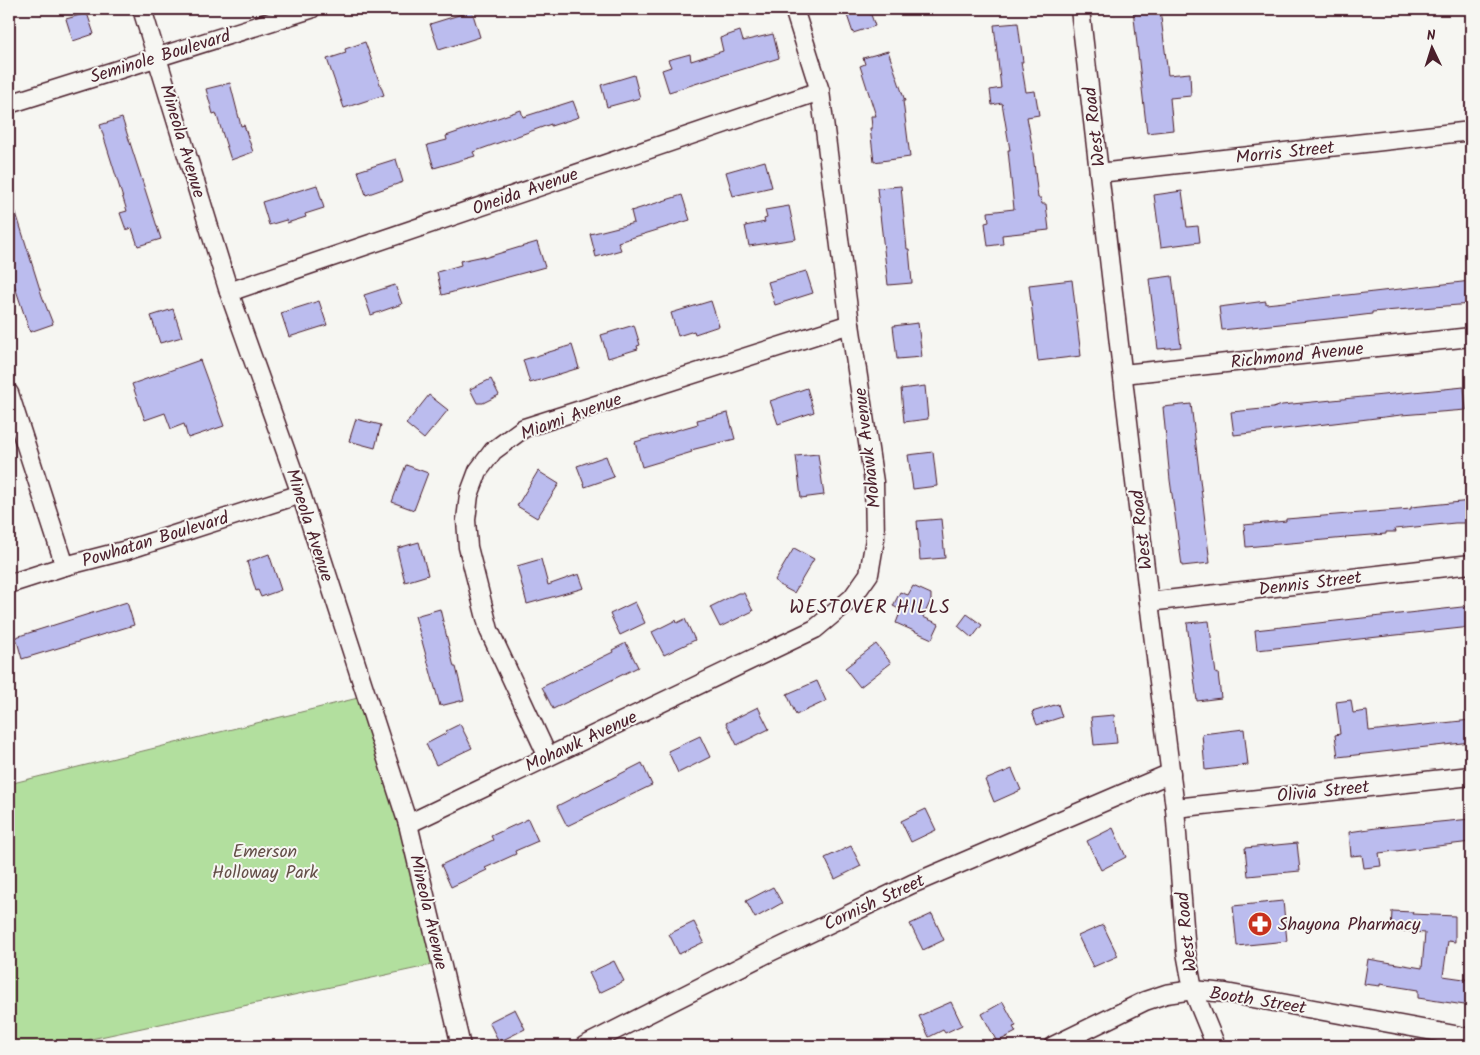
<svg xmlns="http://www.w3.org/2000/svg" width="1480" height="1055" viewBox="0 0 1480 1055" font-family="Kalam,sans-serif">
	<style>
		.green { fill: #b2df9e; stroke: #7e7f64 }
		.building { fill: #bbbcee; stroke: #4a1f2b }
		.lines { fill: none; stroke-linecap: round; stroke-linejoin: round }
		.street-casing { stroke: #4a1f2b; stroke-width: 21 }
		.street { stroke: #f6f6f2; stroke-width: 18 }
		.labels { text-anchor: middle; stroke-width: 4; stroke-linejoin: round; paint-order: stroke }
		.street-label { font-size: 18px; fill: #4a1f2b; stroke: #f6f6f2 }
		.park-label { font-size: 18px; fill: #644f48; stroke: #f6f6f2 }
		.poi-label { font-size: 18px; fill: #4a1f2b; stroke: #f6f6f2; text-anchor: start }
		.neighbourhood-label { font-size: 19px; letter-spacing: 1px; fill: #4a1f2b; stroke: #f6f6f2 }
	</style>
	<rect width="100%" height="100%" fill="#f6f6f2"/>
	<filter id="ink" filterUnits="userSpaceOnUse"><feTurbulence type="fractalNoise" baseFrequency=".02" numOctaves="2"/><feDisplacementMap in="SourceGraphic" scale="10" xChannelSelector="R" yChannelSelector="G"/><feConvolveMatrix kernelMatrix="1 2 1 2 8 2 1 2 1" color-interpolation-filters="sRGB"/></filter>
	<g filter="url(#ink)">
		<polygon class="green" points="366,696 441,963 59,1046 9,1046 9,784"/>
		<g class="building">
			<polygon points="845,9 869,9 875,26 853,33"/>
			<polygon points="1133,9 1160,9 1168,75 1190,73 1191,96 1170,98 1173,130 1147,133"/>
			<polygon points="472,11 480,37 439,50 430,24"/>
			<polygon points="87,13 94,34 73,41 66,19"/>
			<polygon points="1018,23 1023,62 1021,62 1026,92 1035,91 1039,115 1027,117 1032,145 1038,198 1041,198 1042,204 1046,204 1049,230 1002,235 1003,244 988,246 985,223 989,222 988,212 1014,209 1008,150 1010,150 1002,103 992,105 990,90 1001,88 994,25"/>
			<polygon points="740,31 743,41 773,34 779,58 669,92 662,70 671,67 668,60 690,54 691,61 723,51 720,38"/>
			<polygon points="365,42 384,95 344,108 327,59 346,53 345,49"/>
			<polygon points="888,51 905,101 903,101 910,157 874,162 870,128 872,128 871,116 876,116 860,66 865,64 863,58"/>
			<polygon points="634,75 640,98 607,107 601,85"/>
			<polygon points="230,83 241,126 244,125 253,152 231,160 216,113 213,114 206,89"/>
			<polygon points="573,101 579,117 551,126 551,124 473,152 475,156 434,168 427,145 447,140 446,136 521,110 523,117"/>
			<polygon points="122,118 161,239 138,246 132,228 126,230 120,213 127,211 100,125"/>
			<polygon points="396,159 403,182 366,195 358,171"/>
			<polygon points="765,161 772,187 733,196 726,172"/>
			<polygon points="317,185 324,208 305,214 306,217 287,223 286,220 269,225 262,202"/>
			<polygon points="901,186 907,249 909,249 912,283 888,285 877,188"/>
			<polygon points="1182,191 1187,227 1198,226 1200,242 1161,247 1154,195"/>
			<polygon points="682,195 690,220 618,242 621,250 596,257 590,234 634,223 631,211"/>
			<polygon points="12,200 42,296 53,324 30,332 9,269 9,201"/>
			<polygon points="789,206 796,239 749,246 745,226 765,222 764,219 767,218 765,210"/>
			<polygon points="537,242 545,267 442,295 437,272 461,265 460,261 484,256 484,258"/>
			<polygon points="806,271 813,293 775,305 768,282"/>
			<polygon points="1172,276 1181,347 1158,349 1149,279"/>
			<polygon points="1072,280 1081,356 1038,361 1029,285"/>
			<polygon points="1471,281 1471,304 1372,312 1372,314 1348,317 1222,330 1219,307 1266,301 1266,304 1303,300"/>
			<polygon points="395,285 402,304 371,315 364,295"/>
			<polygon points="319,301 327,325 289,337 281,313"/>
			<polygon points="711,301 719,326 695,334 694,331 678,336 671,313"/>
			<polygon points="173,309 182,337 160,343 151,316"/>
			<polygon points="918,323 922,357 897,359 893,326"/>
			<polygon points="634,325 640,345 637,346 638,349 608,358 601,335"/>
			<polygon points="572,345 579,368 530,383 523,360"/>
			<polygon points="200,360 224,426 188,438 184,424 171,429 165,413 145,420 132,384"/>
			<polygon points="491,379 499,395 483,403 477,403 470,389"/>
			<polygon points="925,386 928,419 904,422 901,389"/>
			<polygon points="1464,387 1466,410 1401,415 1234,435 1231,412 1273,408 1282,405"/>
			<polygon points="807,388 814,412 778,424 770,401"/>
			<polygon points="429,395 448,410 424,439 406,424"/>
			<polygon points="1191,404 1210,563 1182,566 1170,480 1163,407"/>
			<polygon points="728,413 735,439 691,450 692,452 642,467 635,442 698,424 697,420"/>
			<polygon points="356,419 381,425 375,448 349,441"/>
			<polygon points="933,452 937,486 913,489 908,455"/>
			<polygon points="818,454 824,495 801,498 796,456"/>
			<polygon points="606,456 614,477 585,487 577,466"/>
			<polygon points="406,465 428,473 414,510 392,502"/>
			<polygon points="538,471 559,484 537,518 517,506"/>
			<polygon points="1471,501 1471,523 1455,523 1395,529 1396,532 1386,532 1386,534 1345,537 1346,538 1246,547 1244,525 1286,521 1286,519 1411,509 1411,507"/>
			<polygon points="941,519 945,558 920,560 917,521"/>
			<polygon points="419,542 428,575 405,582 398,554 398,548"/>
			<polygon points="794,548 814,559 794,593 779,585 775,580"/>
			<polygon points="269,554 281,590 261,597 258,590 256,591 247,562"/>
			<polygon points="541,559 548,585 579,574 584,588 527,604 517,566"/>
			<polygon points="913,586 931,594 931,600 923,617 939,624 932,639 896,623 901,610 893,606 900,592 908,595"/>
			<polygon points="738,593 744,593 753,611 720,627 710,607"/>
			<polygon points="127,602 134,625 22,659 16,637"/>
			<polygon points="635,602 645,623 620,635 610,614"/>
			<polygon points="1471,606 1471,627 1257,650 1255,630"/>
			<polygon points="440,609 454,667 456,667 464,700 440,706 415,616"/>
			<polygon points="967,614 982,625 972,638 958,626"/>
			<polygon points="685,619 695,640 664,655 652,632 676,620 677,623"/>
			<polygon points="1209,621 1216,674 1218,673 1221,698 1197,701 1187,623"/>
			<polygon points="626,643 638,667 553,709 542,687 613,652 612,650"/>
			<polygon points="876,644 891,663 860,687 845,668"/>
			<polygon points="817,681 826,701 796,715 787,694"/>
			<polygon points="1351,700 1353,713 1367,711 1369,731 1471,720 1471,742 1338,757 1335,735 1340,734 1336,702"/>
			<polygon points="1058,704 1062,717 1037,725 1032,712"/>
			<polygon points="758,707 769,729 737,745 726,723"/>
			<polygon points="1114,715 1117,743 1094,745 1091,717"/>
			<polygon points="460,724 472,748 436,765 426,744 447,733 446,731"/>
			<polygon points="1244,729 1248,765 1205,770 1202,734"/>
			<polygon points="700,736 710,757 678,773 668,751"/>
			<polygon points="642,763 652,785 567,826 557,806"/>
			<polygon points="1012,769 1021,790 994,802 985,780"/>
			<polygon points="926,809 936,830 911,842 901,821"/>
			<polygon points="528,819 538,841 515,851 516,854 485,868 487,870 451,887 441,865 493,840 491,836"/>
			<polygon points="1471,819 1471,842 1379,853 1381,866 1364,868 1362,855 1351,856 1349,832 1376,828"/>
			<polygon points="1113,828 1126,857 1101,870 1087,841"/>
			<polygon points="1297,843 1300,871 1248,876 1245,848"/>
			<polygon points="851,846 861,866 835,879 825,858"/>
			<polygon points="773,887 782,903 755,918 746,901"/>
			<polygon points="1283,901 1287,941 1237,946 1233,906"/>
			<polygon points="1392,911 1413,912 1412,914 1455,916 1455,942 1448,941 1443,976 1471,980 1471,1006 1418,998 1418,990 1380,984 1380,986 1364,984 1368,959 1422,968 1425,933 1391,930"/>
			<polygon points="932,914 944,940 923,950 910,924"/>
			<polygon points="694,922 704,942 679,954 669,934"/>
			<polygon points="1103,925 1118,956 1093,967 1078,936"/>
			<polygon points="614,961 624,981 599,993 589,973"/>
			<polygon points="951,1002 962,1025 945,1033 943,1030 929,1037 919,1016"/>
			<polygon points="1003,1002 1016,1026 1013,1027 1016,1032 997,1042 982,1014"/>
			<polygon points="515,1009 525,1029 499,1042 489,1022"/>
		</g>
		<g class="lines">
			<defs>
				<g id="street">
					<polyline points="142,9 229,292 301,494 408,824 461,1046"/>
					<polyline points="1080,9 1149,602 1175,808 1186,952 1193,990 1216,1046"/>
					<polyline points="9,104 311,9"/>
					<polyline points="1099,173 1471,131"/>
					<polyline points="229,292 820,91"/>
					<polyline points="1123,374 1471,337"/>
					<polyline points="9,393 65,566"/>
					<polyline points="9,584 65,566 127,550 301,494"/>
					<polyline points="1149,602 1471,564"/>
					<polyline points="548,757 489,630 468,547 466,520 469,495 478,471 493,451 524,428 850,324"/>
					<polyline points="1175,808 1471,776"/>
					<polyline points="408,824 815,629 852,598 869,574 875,539 874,482 850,324 820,91 794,9"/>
					<polyline points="584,1046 766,954 912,884 1171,773"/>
					<polyline points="1053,1046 1145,1001 1166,994 1193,990 1226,993 1471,1038"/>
				</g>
			</defs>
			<use href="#street" class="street-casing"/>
			<use href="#street" class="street"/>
		</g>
	</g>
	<defs>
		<symbol id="pharmacy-disc" viewBox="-11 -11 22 22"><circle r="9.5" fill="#c8321e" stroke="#f6f6f2"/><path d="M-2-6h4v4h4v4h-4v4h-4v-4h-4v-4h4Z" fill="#fff"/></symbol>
	</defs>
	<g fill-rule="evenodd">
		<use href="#pharmacy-disc" x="1246" y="910" width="28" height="28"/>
	</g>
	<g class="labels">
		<g class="street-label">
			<text transform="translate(160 56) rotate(-17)" y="6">Seminole Boulevard</text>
			<text transform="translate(1094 127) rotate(-97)" y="6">West Road</text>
			<text transform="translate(183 141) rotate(73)" y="6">Mineola Avenue</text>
			<text transform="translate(1285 152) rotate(-6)" y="6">Morris Street</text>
			<text transform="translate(525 191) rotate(-19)" y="6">Oneida Avenue</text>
			<text transform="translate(1297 355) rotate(-6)" y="6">Richmond Avenue</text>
			<text transform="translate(571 416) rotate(-20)" y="6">Miami Avenue</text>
			<text transform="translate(867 448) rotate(-97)" y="6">Mohawk Avenue</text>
			<text transform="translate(310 525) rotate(72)" y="6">Mineola Avenue</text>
			<text transform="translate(1141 530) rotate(-97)" y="6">West Road</text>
			<text transform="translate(155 539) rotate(-17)" y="6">Powhatan Boulevard</text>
			<text transform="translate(1310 583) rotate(-7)" y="6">Dennis Street</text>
			<text transform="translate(581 741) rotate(-25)" y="6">Mohawk Avenue</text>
			<text transform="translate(1323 791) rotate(-6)" y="6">Olivia Street</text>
			<text transform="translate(874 902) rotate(-25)" y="6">Cornish Street</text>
			<text transform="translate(429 912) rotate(77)" y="6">Mineola Avenue</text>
			<text transform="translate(1186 932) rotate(-96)" y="6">West Road</text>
			<text transform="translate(1258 1000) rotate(9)" y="6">Booth Street</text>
		</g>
		<g class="park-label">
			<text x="265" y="857">Emerson<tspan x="265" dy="21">Holloway Park</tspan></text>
		</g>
		<g class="poi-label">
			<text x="1278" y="930">Shayona Pharmacy</text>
		</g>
		<g class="neighbourhood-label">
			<text x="870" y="613">WESTOVER HILLS</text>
		</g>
	</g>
	<rect width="1480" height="1055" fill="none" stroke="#f6f6f2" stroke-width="30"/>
	<rect x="15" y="15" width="1450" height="1025" fill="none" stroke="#4a1f2b" stroke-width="2" filter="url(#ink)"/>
	<g transform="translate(1432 48) rotate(356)" stroke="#f6f6f2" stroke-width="4" paint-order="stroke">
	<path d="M0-4L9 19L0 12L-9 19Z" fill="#4a1f2b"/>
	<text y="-8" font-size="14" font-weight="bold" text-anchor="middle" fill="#4a1f2b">N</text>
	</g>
</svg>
